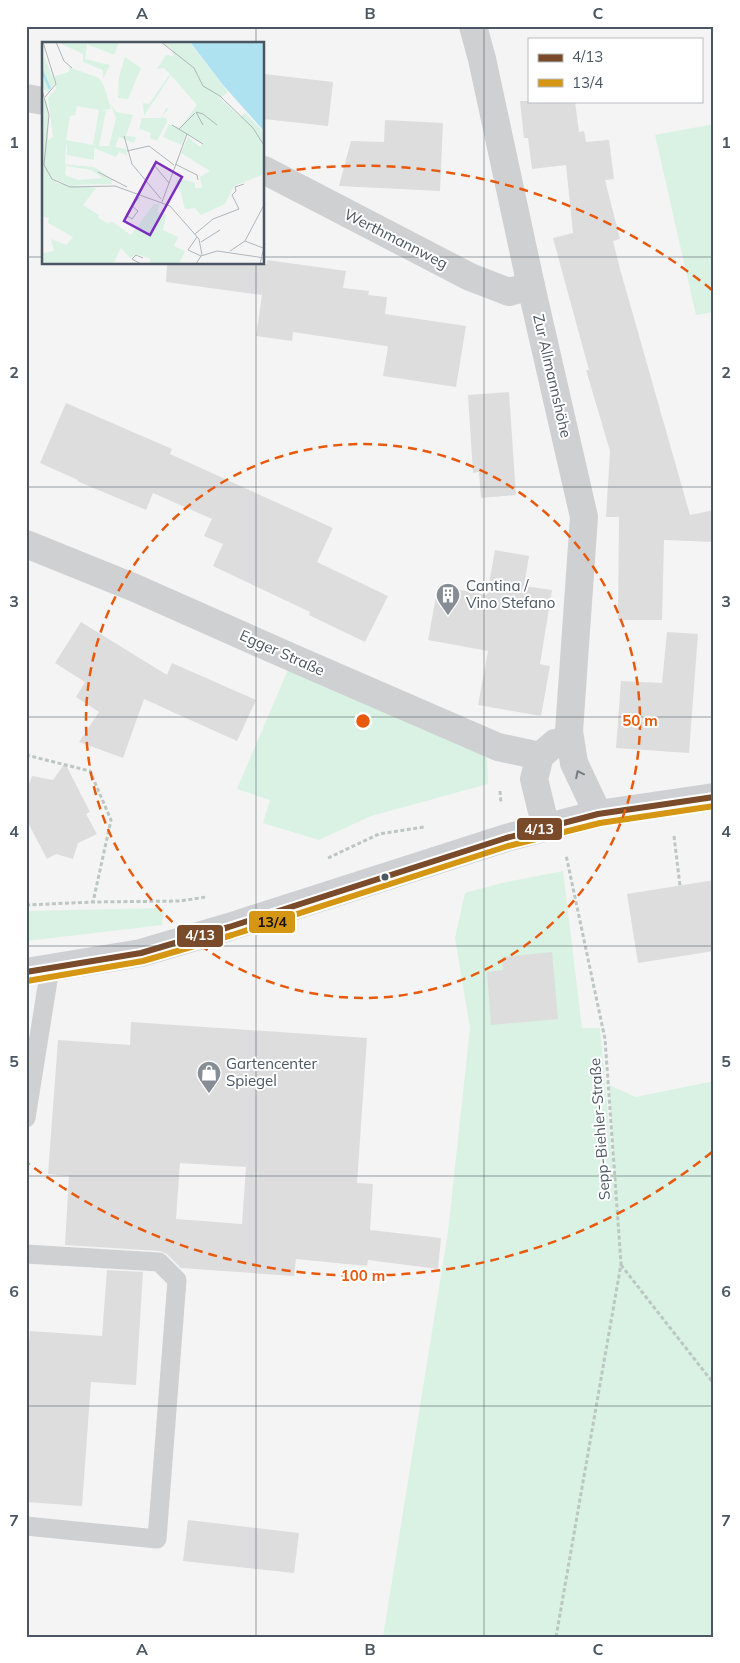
<svg xmlns="http://www.w3.org/2000/svg" width="740" height="1663" viewBox="0 0 740 1663" font-family="Mulish,sans-serif">
	<style>
		.green { fill: #d9f2e3 }
		.building { fill: #ddddde; fill-rule: evenodd }
		.lines { fill: none; stroke-linecap: round; stroke-linejoin: round }
		.path { stroke: #bcc7c4; stroke-width: 3; stroke-dasharray: 4 2.5; stroke-linecap: butt }
		.lane { stroke: #ced0d2; stroke-width: 19 }
		.street { stroke: #ced0d2; stroke-width: 28 }
		.secondary { stroke: #ced0d4; stroke-width: 28 }
		.bus-1-casing { stroke: #fff; stroke-width: 10 }
		.bus-2-casing { stroke: #fff; stroke-width: 10 }
		.bus-1 { stroke: #7a4b2a; stroke-width: 6 }
		.bus-2 { stroke: #d49613; stroke-width: 6 }
		.oneway { stroke: #727b83 }
		.grid { fill: none; stroke: #4a5661; stroke-width: 1; stroke-opacity: 0.55 }
		.ring { fill: none; stroke: #e8590c; stroke-width: 2.5; stroke-dasharray: 9 6 }
		.bus-dot { fill: #4a5661; stroke: #fff; stroke-width: 2 }
		.labels { text-anchor: middle; stroke-width: 4; stroke-linejoin: round; paint-order: stroke }
		.street-label { font-size: 15px; fill: #4a5661; stroke: #fff }
		.poi-label { font-size: 15px; fill: #4a5661; stroke: #fff; text-anchor: start }
		.inset-river { fill: none; stroke: #aee2f0; stroke-width: 2.5 }
		.inset-road { fill: none; stroke: #b0b5b9; stroke-width: 1 }
		.view { fill: #7b2cbf; fill-opacity: 0.15; stroke: #7b2cbf; stroke-width: 2.5 }
		.inset-edge { fill: none; stroke: #4a5661; stroke-width: 2.5 }
		.centre { fill: #e8590c; stroke: #fff; stroke-width: 2.5 }
		.ring-label { font-size: 15px; text-anchor: middle; font-weight: bold; fill: #e8590c; stroke: #fff; stroke-width: 4; stroke-linejoin: round; paint-order: stroke }
		.line-badge { stroke: #fff; stroke-width: 2 }
		.badge-label { font-size: 14px; text-anchor: middle; font-weight: bold; fill: #fff }
		.pale-badge-label { font-size: 14px; text-anchor: middle; font-weight: bold; fill: #111 }
		.neatline { fill: none; stroke: #4a5661; stroke-width: 2 }
		.grid-label { font-size: 16px; text-anchor: middle; font-weight: bold; fill: #4a5661 }
	</style>
	<rect width="100%" height="100%" fill="#f4f4f4"/>
	<g class="green">
		<polygon points="714,124 714,312 696,315 655,135"/>
		<polygon points="293,658 486,741 488,784 371,816 319,840 263,823 270,800 237,789"/>
		<polygon points="563,871 582,1028 566,1028 600,1028 617,1214 609,1085 636,1097 714,1081 714,1637 383,1637 448,1232 470,1028 455,938 465,893 502,883"/>
		<polygon points="164,908 162,925 26,941 26,911"/>
	</g>
	<g class="building">
		<polygon points="264,74 333,82 328,126 264,119"/>
		<polygon points="520,101 575,101 579,132 584,131 586,142 609,140 614,179 605,180 620,239 613,241 620,269 690,515 714,510 714,542 664,540 662,620 618,620 619,517 606,517 610,451 586,370 589,370 553,238 573,233 566,165 532,169 528,138 524,138"/>
		<polygon points="385,120 443,123 440,191 339,186 351,141 384,142"/>
		<polygon points="267,260 346,271 343,288 369,291 368,295 387,297 385,314 466,326 456,387 383,376 388,347 386,346 293,332 292,341 256,336 262,295 166,282 167,264 267,264"/>
		<polygon points="509,392 516,495 481,498 479,472 473,473 468,395"/>
		<polygon points="66,403 172,449 170,454 333,528 317,562 388,596 365,642 309,615 310,612 213,566 223,544 204,536 212,519 153,493 146,510 77,481 78,480 40,463"/>
		<polygon points="495,550 529,556 524,586 552,590 540,664 550,666 541,716 478,705 488,651 428,640 438,586 487,595"/>
		<polygon points="81,622 167,675 172,663 256,700 237,741 144,699 123,758 79,742 99,712 76,697 85,682 55,663"/>
		<polygon points="667,632 698,634 689,753 616,748 621,681 662,683"/>
		<polygon points="65,763 90,812 86,814 97,834 78,843 73,859 56,854 47,859 26,819 26,791 32,776 53,780"/>
		<polygon points="714,880 714,951 638,963 627,894"/>
		<polygon points="552,952 558,1019 491,1025 487,972 503,970 502,957"/>
		<path d="M131,1022L367,1038L357,1183L373,1184L370,1230L441,1238L438,1269L368,1260L367,1266L296,1259L294,1276L181,1268L167,1254L160,1251L65,1245L69,1176L48,1174L58,1040L130,1045ZM180,1163L246,1167L242,1224L176,1219Z"/>
		<polygon points="107,1270 143,1272 136,1385 91,1382 82,1506 26,1502 26,1377 30,1331 102,1336"/>
		<polygon points="188,1520 299,1533 294,1573 183,1561"/>
	</g>
	<g class="lines">
		<g class="path">
			<polyline points="26,755 90,771 111,820 93,902"/>
			<polyline points="500,791 501,804"/>
			<polyline points="674,836 680,886"/>
			<polyline points="328,858 379,834 424,827"/>
			<polyline points="26,905 93,902 180,901 206,897"/>
			<polyline points="621,1265 714,1384"/>
			<polyline points="556,1637 621,1264 605,1039 566,855"/>
		</g>
		<g class="lane">
			<polyline points="26,1118 50,968"/>
			<polyline points="26,1254 159,1262 177,1280 157,1539 26,1526"/>
		</g>
		<g class="street">
			<polyline points="473,26 482,59 531,286 584,517 569,731 574,763 598,814"/>
			<polyline points="26,98 44,101"/>
			<polyline points="264,170 470,277 509,292 531,286"/>
			<polyline points="26,544 135,588 293,658 498,747 540,756"/>
			<polyline points="546,828 534,779 540,756 555,743"/>
		</g>
		<polyline class="secondary" points="26,972 141,953 229,927 506,838 598,814 714,797"/>
		<defs>
			<polyline id="bus-1" points="26,972 141,953 229,927 506,838 598,814 714,797"/>
			<polyline id="bus-2" points="27,981 143,961 232,935 508,846 600,823 714,806"/>
		</defs>
		<use href="#bus-1" class="bus-1-casing"/>
		<use href="#bus-2" class="bus-2-casing"/>
		<use href="#bus-1" class="bus-1"/>
		<use href="#bus-2" class="bus-2"/>
	</g>
	<defs><path id="oneway-chevron" d="M-2-3.5L2.5 0L-2 3.5" fill="none" stroke-width="1.6" stroke-linecap="round" stroke-linejoin="round" transform="scale(1.25)"/></defs>
	<use class="oneway" href="#oneway-chevron" transform="translate(579 774) rotate(-116)"/>
	<path class="grid" d="M256,26V44M484,26V1637M26,257H44M264,257H714M256,264V1637M26,487H714M26,717H714M26,946H714M26,1176H714M26,1406H714"/>
	<g class="ring">
		<circle cx="363" cy="721" r="277"/>
		<path d="M712 1152A555 555 0 0 1 29 1164M267 174A555 555 0 0 1 712 290"/>
	</g>
	<defs>
		<symbol id="building-pin" viewBox="-11 -11 22 30"><path d="M0 17L-7.5 6A9.5 9.5 0 1 1 7.5 6Z" fill="#868d94" stroke="#fff"/><path d="M-4-6H4V6H1V3H-1V6H-4ZM-2.5-4.3h1.7v1.8h-1.7ZM.8-4.3h1.7v1.8H.8ZM-2.5-1h1.7V.8h-1.7ZM.8-1h1.7V.8H.8Z" fill="#fff"/></symbol>
		<symbol id="shop-pin" viewBox="-11 -11 22 30"><path d="M0 17L-7.5 6A9.5 9.5 0 1 1 7.5 6Z" fill="#868d94" stroke="#fff"/><path d="M-5-2.5h2.3a2.7 3.5 0 0 1 5.4 0H5L5.5 6h-11ZM-1.5-2.5h3a1.5 2.3 0 0 0-3 0Z" fill="#fff"/></symbol>
	</defs>
	<g fill-rule="evenodd">
		<use href="#building-pin" x="434" y="581" width="28" height="38"/>
		<use href="#shop-pin" x="195" y="1059" width="28" height="38"/>
	</g>
	<circle class="bus-dot" cx="385" cy="877" r="4.5"/>
	<g class="labels">
		<g class="street-label">
			<text transform="translate(396 239) rotate(27)" y="5">Werthmannweg</text>
			<text transform="translate(552 376) rotate(77)" y="5">Zur Allmannshöhe</text>
			<text transform="translate(282 653) rotate(24)" y="5">Egger Straße</text>
			<text transform="translate(600 1129) rotate(-94)" y="5">Sepp-Biehler-Straße</text>
		</g>
		<g class="poi-label">
			<text x="466" y="591">Cantina /<tspan x="466" dy="17">Vino Stefano</tspan></text>
			<text x="226" y="1069">Gartencenter<tspan x="226" dy="17">Spiegel</tspan></text>
		</g>
	</g>
	<g transform="translate(42 42)">
		<rect width="222" height="222" fill="#f4f4f4"/>
		<path d="M15,0H77L72,13L45,2L43,17L68,23L61,37V28L41,20V12ZM119,0H147L186,50L178,56L198,75L203,71L222,90V104L219,99L222,107V132L192,144L183,162L159,173L153,166L143,167L138,147L133,145L135,138L141,137L153,141V146H160L158,135L168,129L139,111L146,95L158,105L166,94L160,101L144,92L140,103L121,95L127,82L138,86L155,63L129,33L102,74L101,61L107,62L128,32L122,26L115,27L124,13L131,14L130,7ZM2,14L13,41L6,50L0,46ZM83,15L99,26L86,57L76,56L77,35ZM27,25L57,36L62,44L69,67L61,68L64,69L57,104H67L74,76L81,93L68,61L74,70L91,73L84,94L94,95L92,101L77,95L73,105L84,107L85,113L77,110L74,115L52,106V118L25,113V105L24,102L23,122H18L52,125L71,138L69,142L26,143L13,137L2,119L15,141L54,146L41,163L57,173L56,176L67,182L69,179L89,193L112,162H117L115,170L124,173L121,188L136,195L132,204L143,209L137,222L138,218L136,222H107L109,217L95,212L88,216L79,206L71,222H0V207L1,211L12,209L9,197L24,203L31,195L6,181L7,176L0,174V59L4,57L6,67V98L11,95L6,56L14,47L13,34L27,30ZM35,64L57,68L51,103L24,98L28,74L33,73ZM24,124L49,128L61,136L37,138L23,133ZM124,66L127,67L119,75L124,76L125,80L115,99L108,96L109,91L97,87L100,76H119Z" fill="#d9f2e3" fill-rule="evenodd"/>
		<path d="M148,0H222V89L181,43Z" fill="#aee2f0"/>
		<path class="inset-river" d="M0,29L8,47"/>
		<path class="inset-road" d="M1,0L14,42L3,55M14,0L22,19L30,26M119,0L152,26L161,44L178,54L211,86L223,105M0,48L7,73L2,123L10,137L28,145L73,144L128,164L157,197L160,213M130,83L145,92M161,83L154,70L161,72L175,83M137,87L153,71M82,94L90,122L119,157M85,109L107,104L132,123M133,122L155,133L156,138M112,123L127,141M56,130L85,145M120,160L145,92L161,102M90,164L96,169L90,177L84,173L90,164L96,157L97,155M153,192L171,177L197,167L190,153L194,149L193,145L202,142M155,195L146,208L159,214M203,199L223,161M159,200L178,188M188,209L203,199L221,206M99,222L90,217L94,213L101,216M154,222L159,214L175,209L223,216M218,222L223,201"/>
		<path class="view" d="M114,120L140,135L108,193L82,179Z"/>
		<rect width="222" height="222" class="inset-edge"/>
	</g>
	<circle cx="363" cy="721" r="8" class="centre"/>
	<g class="ring-label">
		<text x="640" y="726">50 m</text>
		<text x="363" y="1281">100 m</text>
	</g>
	<g class="line-badge">
		<rect x="516" y="817" width="47" height="24" rx="5" fill="#7a4b2a"/>
		<rect x="248" y="910" width="48" height="24" rx="5" fill="#d49613"/>
		<rect x="176" y="924" width="48" height="24" rx="5" fill="#7a4b2a"/>
	</g>
	<g class="badge-label">
		<text x="539" y="834">4/13</text>
		<text x="200" y="940">4/13</text>
	</g>
	<g class="pale-badge-label">
		<text x="272" y="927">13/4</text>
	</g>
	<rect width="740" height="1663" fill="none" stroke="#ffffff" stroke-width="55"/>
	<rect x="528" y="38" width="175" height="65" fill="#ffffff" stroke="#b7bbc0"/>
	<rect x="538" y="54" width="25" height="8" fill="#7a4b2a" stroke="#b7bbc0"/>
	<text x="572" y="62" font-size="15" fill="#4a5661">4/13</text>
	<rect x="538" y="79" width="25" height="8" fill="#d49613" stroke="#b7bbc0"/>
	<text x="572" y="88" font-size="15" fill="#4a5661">13/4</text>
	<rect x="28" y="28" width="684" height="1608" class="neatline"/>
	<g class="grid-label">
		<text x="142" y="19">A</text>
		<text x="370" y="19">B</text>
		<text x="598" y="19">C</text>
		<text x="14" y="148">1</text>
		<text x="726" y="148">1</text>
		<text x="14" y="378">2</text>
		<text x="726" y="378">2</text>
		<text x="14" y="607">3</text>
		<text x="726" y="607">3</text>
		<text x="14" y="837">4</text>
		<text x="726" y="837">4</text>
		<text x="14" y="1067">5</text>
		<text x="726" y="1067">5</text>
		<text x="14" y="1297">6</text>
		<text x="726" y="1297">6</text>
		<text x="14" y="1526">7</text>
		<text x="726" y="1526">7</text>
		<text x="142" y="1655">A</text>
		<text x="370" y="1655">B</text>
		<text x="598" y="1655">C</text>
	</g>
</svg>
